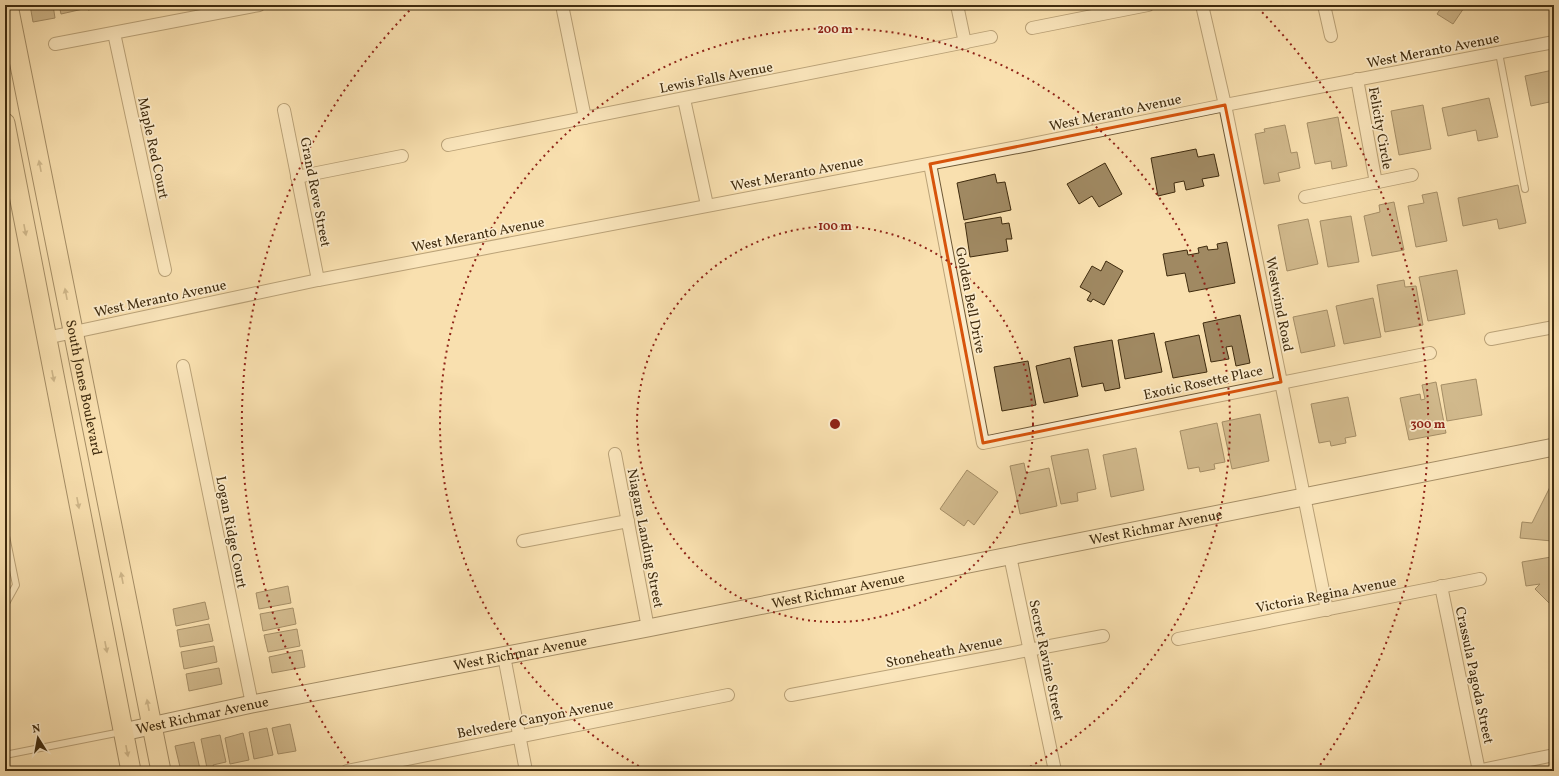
<svg xmlns="http://www.w3.org/2000/svg" width="1559" height="776" viewBox="0 0 1559 776" font-family="Vollkorn,serif">
	<style>
		.building { fill: #a08962; stroke: #3f2b0e }
		.lines { fill: none; stroke-linecap: round; stroke-linejoin: round }
		.lane-casing { stroke: #6e5836; stroke-width: 8 }
		.street-casing { stroke: #6e5836; stroke-width: 14 }
		.secondary-casing { stroke: #3f2b0e; stroke-width: 19 }
		.primary-casing { stroke: #3f2b0e; stroke-width: 21 }
		.lane { stroke: #fbebcb; stroke-width: 6 }
		.street { stroke: #fbebcb; stroke-width: 12 }
		.secondary { stroke: #fbebcb; stroke-width: 17 }
		.primary { stroke: #f9e0af; stroke-width: 19 }
		.oneway { fill: #9c865e }
		.marked { fill: none; stroke: #d7540c; stroke-width: 3; stroke-linejoin: round }
		.ring { fill: none; stroke: #8f2418; stroke-width: 2; stroke-dasharray: 2 4 }
		.labels { text-anchor: middle; stroke-width: 3.5; stroke-linejoin: round; paint-order: stroke }
		.street-label { font-size: 14px; fill: #3f2b0e; stroke: #fbebcb }
		.centre { fill: #8f2418; stroke: #fbebcb; stroke-width: 2 }
		.ring-label { font-size: 12px; text-anchor: middle; font-weight: bold; fill: #8f2418; stroke: #fbebcb; stroke-width: 3.5; stroke-linejoin: round; paint-order: stroke }
	</style>
	<rect width="100%" height="100%" fill="#f9e0af"/>
	<filter id="stains"><feTurbulence type="fractalNoise" baseFrequency=".005" numOctaves="4"/><feColorMatrix values="0 0 0 0 .2 0 0 0 0 .09 0 0 0 0 .02 0 0 0 .5 -.17"/></filter>
	<radialGradient id="worn" r=".72"><stop offset=".6" stop-color="#630" stop-opacity="0"/><stop offset="1" stop-color="#630" stop-opacity=".3"/></radialGradient>
	<g class="building">
		<polygon points="30,5 45,5 45,7 53,5 55,18 33,22"/>
		<polygon points="59,5 82,5 83,9 61,14"/>
		<polygon points="87,5 109,5 109,6 88,10"/>
		<polygon points="1438,5 1466,5 1453,24 1437,14 1441,8"/>
		<polygon points="1553,70 1554,101 1531,106 1525,76"/>
		<polygon points="1489,98 1498,137 1478,141 1476,130 1448,136 1442,108"/>
		<polygon points="1423,105 1431,149 1399,155 1391,111"/>
		<polygon points="1338,117 1347,166 1332,169 1331,161 1315,164 1307,123"/>
		<polygon points="1285,125 1291,153 1297,152 1300,168 1278,173 1280,181 1264,184 1255,134 1265,132 1264,129"/>
		<polygon points="1196,149 1198,157 1214,154 1219,176 1202,179 1204,186 1186,190 1184,181 1174,183 1175,192 1158,196 1151,158"/>
		<polygon points="1105,163 1122,194 1099,207 1092,196 1079,204 1067,184"/>
		<polygon points="995,174 997,183 1005,182 1011,210 964,220 957,183"/>
		<polygon points="1518,185 1526,223 1499,229 1497,219 1463,226 1458,198"/>
		<polygon points="1437,192 1447,241 1416,247 1408,206 1424,203 1422,195"/>
		<polygon points="1394,202 1404,250 1372,256 1364,216 1380,212 1379,205"/>
		<polygon points="1351,216 1359,262 1328,267 1320,221"/>
		<polygon points="1001,217 1002,224 1009,223 1012,239 1006,239 1008,251 970,257 965,223"/>
		<polygon points="1308,219 1318,264 1287,271 1278,225"/>
		<polygon points="1227,242 1235,283 1189,292 1185,273 1167,276 1163,254 1187,250 1188,255 1199,253 1198,248 1207,246 1208,250 1218,249 1217,244"/>
		<polygon points="1106,261 1123,271 1104,305 1093,299 1091,302 1087,300 1091,293 1080,287 1092,266 1101,271"/>
		<polygon points="1457,270 1465,314 1428,321 1419,277"/>
		<polygon points="1404,280 1405,287 1416,286 1423,325 1385,332 1377,285"/>
		<polygon points="1373,298 1381,337 1344,344 1336,306"/>
		<polygon points="1327,310 1335,346 1301,353 1293,317"/>
		<polygon points="1240,315 1250,363 1236,366 1232,346 1226,347 1229,359 1211,362 1203,323"/>
		<polygon points="1154,333 1162,372 1125,379 1118,340"/>
		<polygon points="1199,335 1207,372 1173,378 1165,342"/>
		<polygon points="1112,340 1120,388 1105,391 1103,383 1082,387 1074,347"/>
		<polygon points="1070,358 1078,396 1044,403 1036,366"/>
		<polygon points="1028,361 1036,405 1002,411 994,367"/>
		<polygon points="1476,379 1482,415 1447,421 1441,385"/>
		<polygon points="1436,382 1446,433 1409,440 1400,398 1420,394 1421,400 1425,399 1422,385"/>
		<polygon points="1348,397 1356,436 1345,438 1346,443 1331,446 1330,441 1319,443 1311,404"/>
		<polygon points="1260,414 1269,461 1232,469 1222,422"/>
		<polygon points="1217,423 1225,462 1214,464 1215,469 1200,472 1199,467 1188,469 1180,431"/>
		<polygon points="1136,448 1144,490 1111,497 1103,455"/>
		<polygon points="1088,449 1096,489 1077,493 1078,501 1061,504 1051,456"/>
		<polygon points="1024,463 1026,473 1049,468 1057,506 1020,514 1010,466"/>
		<polygon points="967,470 998,492 974,525 968,520 964,526 940,509"/>
		<polygon points="1553,481 1554,535 1552,541 1520,538 1522,522 1532,523"/>
		<polygon points="1551,557 1554,570 1554,608 1535,589 1540,584 1526,586 1522,562"/>
		<polygon points="288,586 291,603 259,609 256,593"/>
		<polygon points="205,602 209,619 176,626 173,609"/>
		<polygon points="293,608 296,624 263,631 260,614"/>
		<polygon points="209,624 213,641 180,647 177,630"/>
		<polygon points="297,629 300,646 268,652 264,635"/>
		<polygon points="214,646 217,662 184,669 181,652"/>
		<polygon points="302,650 305,667 272,673 269,657"/>
		<polygon points="219,668 222,684 189,691 186,674"/>
		<polygon points="290,724 296,751 278,754 272,728"/>
		<polygon points="267,728 273,755 254,759 249,732"/>
		<polygon points="243,733 249,760 230,764 225,738"/>
		<polygon points="220,735 226,762 213,765 214,767 207,768 201,739"/>
		<polygon points="194,742 200,769 181,771 175,746"/>
	</g>
	<g class="lines">
		<defs>
			<g id="lane">
				<polyline points="1499,53 1525,189"/>
				<polyline points="5,531 16,585 5,605"/>
				<polyline points="5,755 121,732"/>
			</g>
			<g id="street">
				<polyline points="562,5 585,118"/>
				<polyline points="957,5 965,43"/>
				<polyline points="1202,5 1225,105 1327,610"/>
				<polyline points="1324,5 1331,36"/>
				<polyline points="1032,28 1148,5"/>
				<polyline points="114,33 165,270"/>
				<polyline points="55,44 259,5"/>
				<polyline points="1357,79 1376,183"/>
				<polyline points="684,99 707,205"/>
				<polyline points="284,110 318,280"/>
				<polyline points="448,145 991,37"/>
				<polyline points="930,164 983,443 1430,353"/>
				<polyline points="297,177 402,156"/>
				<polyline points="1305,197 1412,175"/>
				<polyline points="46,338 318,280 1028,145 1225,105 1554,42"/>
				<polyline points="1491,339 1554,327"/>
				<polyline points="183,366 252,704"/>
				<polyline points="615,454 648,628"/>
				<polyline points="523,541 628,521"/>
				<polyline points="1010,556 1055,771"/>
				<polyline points="1441,586 1479,771"/>
				<polyline points="1178,639 1480,579"/>
				<polyline points="504,656 526,771"/>
				<polyline points="791,695 1103,636"/>
				<polyline points="347,771 728,695"/>
				<polyline points="1477,771 1554,755"/>
			</g>
			<g id="secondary">
				<path id="s1" d="M123,732L252,704L648,628L1554,447"/>
			</g>
			<g id="primary">
				<path id="s2" d="M8,5L161,771"/>
				<polyline points="5,123 131,771"/>
			</g>
		</defs>
		<use href="#lane" class="lane-casing"/>
		<use href="#street" class="street-casing"/>
		<use href="#secondary" class="secondary-casing"/>
		<use href="#primary" class="primary-casing"/>
		<use href="#lane" class="lane"/>
		<use href="#street" class="street"/>
		<use href="#secondary" class="secondary"/>
		<use href="#primary" class="primary"/>
	</g>
	<defs><path id="oneway-solid" d="M-6-.8H1V-3.2L6.5 0L1 3.2V.8H-6Z"/></defs>
	<g class="oneway">
		<use href="#oneway-solid" transform="translate(40 166) rotate(-101)"/>
		<use href="#oneway-solid" transform="translate(25 230) rotate(79)"/>
		<use href="#oneway-solid" transform="translate(66 294) rotate(-101)"/>
		<use href="#oneway-solid" transform="translate(53 376) rotate(79)"/>
		<use href="#oneway-solid" transform="translate(78 503) rotate(79)"/>
		<use href="#oneway-solid" transform="translate(122 578) rotate(-101)"/>
		<use href="#oneway-solid" transform="translate(106 647) rotate(79)"/>
		<use href="#oneway-solid" transform="translate(148 705) rotate(-101)"/>
		<use href="#oneway-solid" transform="translate(127 751) rotate(79)"/>
	</g>
	<path d="M0 0H1559V776H0ZM1225,105L1281,382L983,443L930,164Z" fill="#f9e0af" fill-opacity=".55" fill-rule="evenodd"/>
	<path class="marked" d="M1225,105L1281,382L983,443L930,164Z"/>
	<g class="ring">
		<circle cx="835" cy="424" r="198"/>
		<path d="M644 769A395 395 0 1 1 1026 769"/>
		<path d="M352 768A593 593 0 0 1 412 8M1258 8A593 593 0 0 1 1318 768"/>
	</g>
	<g class="labels">
		<g class="street-label">
			<text transform="translate(1433 50) rotate(-11)" y="5">West Meranto Avenue</text>
			<text transform="translate(716 77) rotate(-11)" y="5">Lewis Falls Avenue</text>
			<text transform="translate(1115 112) rotate(-12)" y="5">West Meranto Avenue</text>
			<text transform="translate(1381 128) rotate(80)" y="5">Felicity Circle</text>
			<text transform="translate(154 148) rotate(78)" y="5">Maple Red Court</text>
			<text transform="translate(797 173) rotate(-11)" y="5">West Meranto Avenue</text>
			<text transform="translate(316 192) rotate(79)" y="5">Grand Reve Street</text>
			<text transform="translate(478 234) rotate(-11)" y="5">West Meranto Avenue</text>
			<text transform="translate(160 298) rotate(-12)" y="5">West Meranto Avenue</text>
			<text transform="translate(971 300) rotate(79)" y="5">Golden Bell Drive</text>
			<text transform="translate(1280 304) rotate(79)" y="5">Westwind Road</text>
			<text transform="translate(1203 382) rotate(-12)" y="5">Exotic Rosette Place</text>
			<text dy="5" stroke="none"><textPath href="#s2" startOffset="390">South Jones Boulevard</textPath></text>
			<text dy="5" stroke="none"><textPath href="#s1" startOffset="1053">West Richmar Avenue</textPath></text>
			<text transform="translate(232 532) rotate(79)" y="5">Logan Ridge Court</text>
			<text transform="translate(646 538) rotate(79)" y="5">Niagara Landing Street</text>
			<text dy="5" stroke="none"><textPath href="#s1" startOffset="729">West Richmar Avenue</textPath></text>
			<text transform="translate(1326 594) rotate(-11)" y="5">Victoria Regina Avenue</text>
			<text transform="translate(944 651) rotate(-11)" y="5">Stoneheath Avenue</text>
			<text dy="5" stroke="none"><textPath href="#s1" startOffset="405">West Richmar Avenue</textPath></text>
			<text transform="translate(1047 660) rotate(78)" y="5">Secret Ravine Street</text>
			<text transform="translate(1475 675) rotate(78)" y="5">Crassula Pagoda Street</text>
			<text dy="5" stroke="none"><textPath href="#s1" startOffset="81">West Richmar Avenue</textPath></text>
			<text transform="translate(535 718) rotate(-11)" y="5">Belvedere Canyon Avenue</text>
		</g>
	</g>
	<circle cx="835" cy="424" r="6" class="centre"/>
	<g class="ring-label">
		<text x="835" y="33">200 m</text>
		<text x="835" y="230">100 m</text>
		<text x="1428" y="428">300 m</text>
	</g>
	<rect width="1559" height="776" fill="none" stroke="#f9e0af" stroke-width="20"/>
	<rect x="6" y="6" width="1547" height="764" fill="none" stroke="#3f2b0e" stroke-width="2"/>
	<rect x="10" y="10" width="1539" height="756" fill="none" stroke="#3f2b0e"/>
	<g transform="translate(38 738) rotate(349)" stroke="#fbebcb" stroke-width="3" paint-order="stroke">
	<path d="M0-3L7 15L0 10L-7 15Z" fill="#3f2b0e"/>
	<text y="-6" font-size="11" font-weight="bold" text-anchor="middle" fill="#3f2b0e">N</text>
	</g>
	<rect width="100%" height="100%" filter="url(#stains)"/>
	<rect width="100%" height="100%" fill="url(#worn)"/>
</svg>
